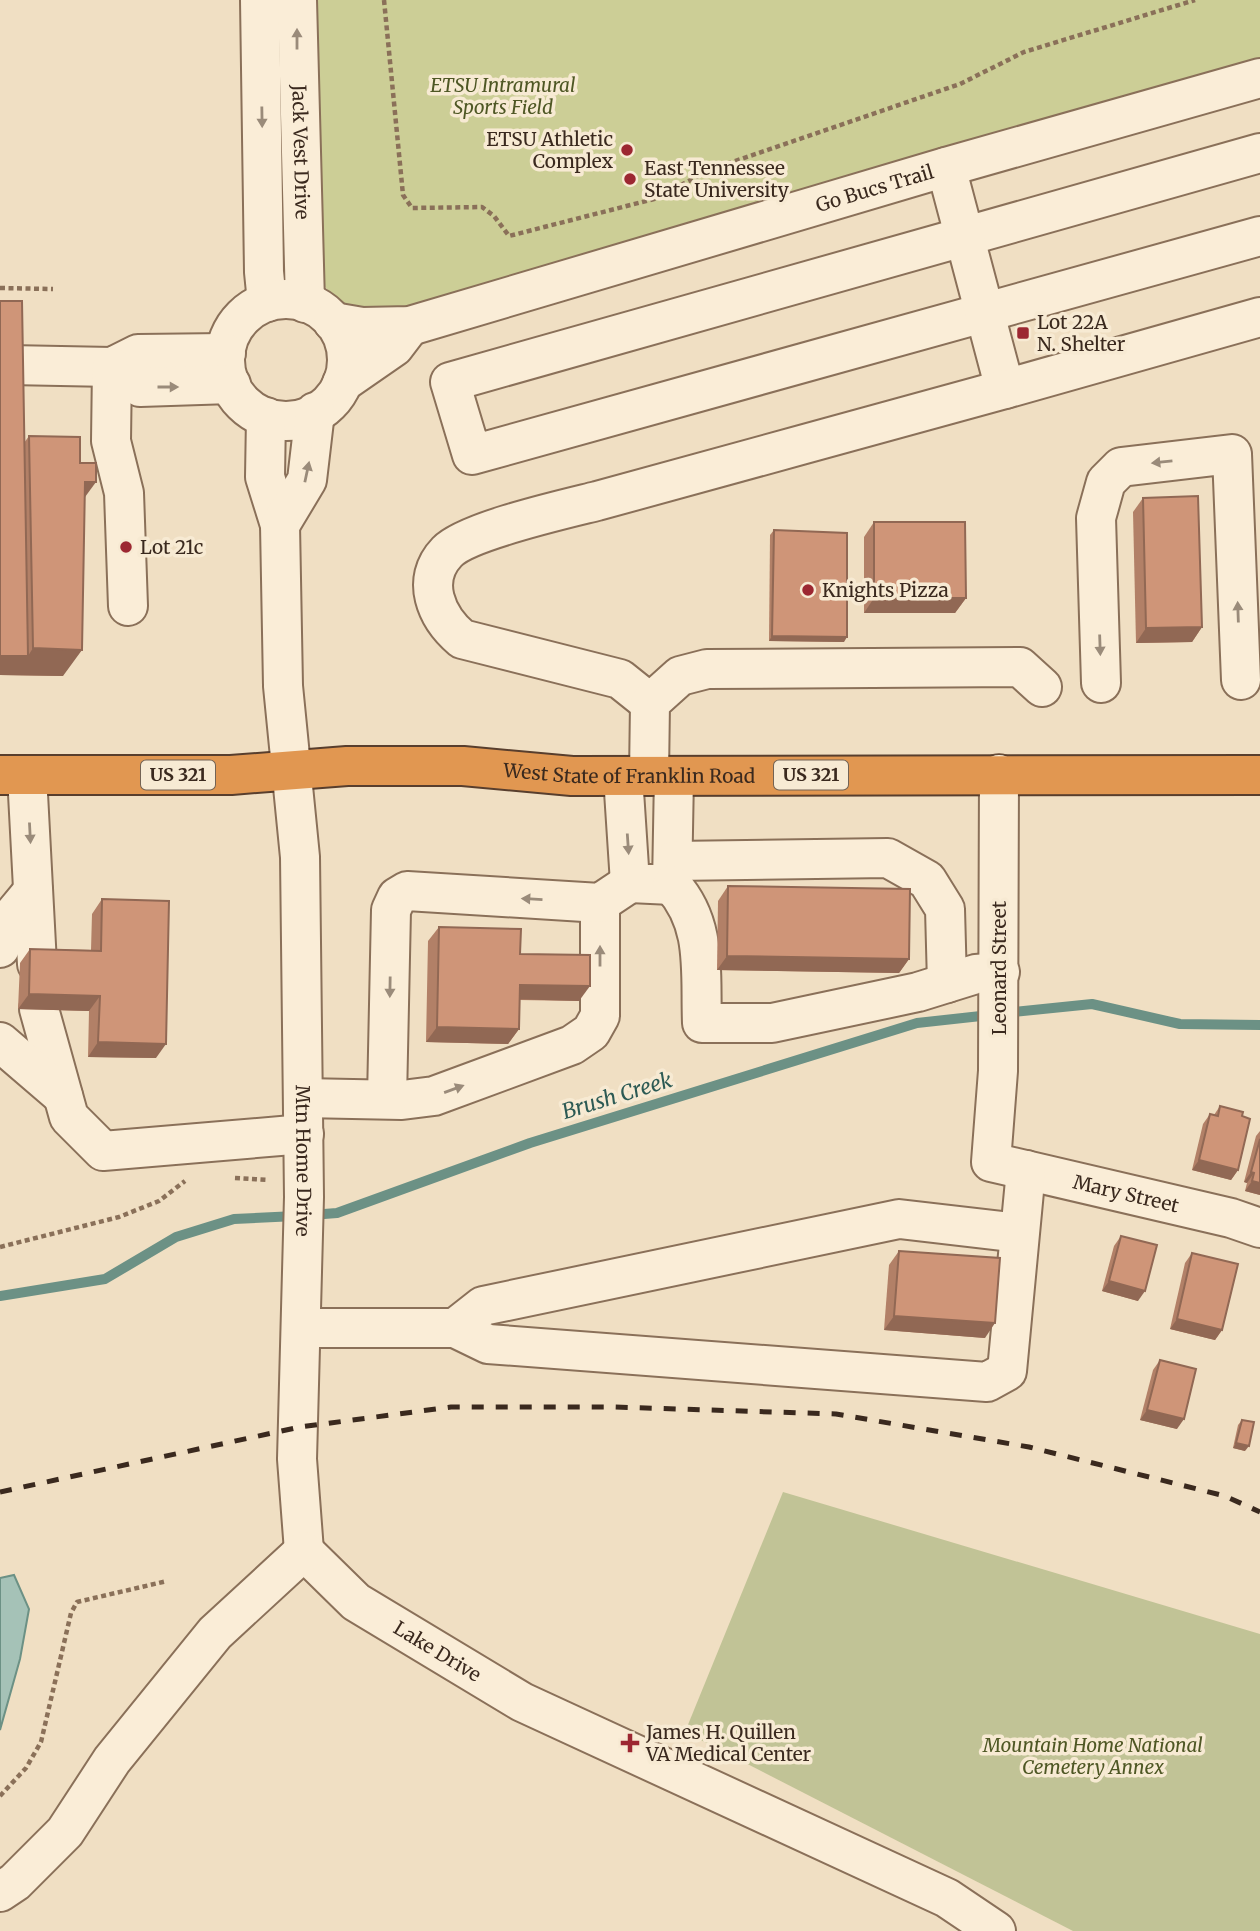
<svg xmlns="http://www.w3.org/2000/svg" width="1260" height="1931" viewBox="0 0 1260 1931" font-family="Merriweather,serif">
	<style>
		.green { fill: #ccce96 }
		.cemetery { fill: #c1c396 }
		.water { fill: #a5c2b7; stroke: #6c9185; stroke-width: 2 }
		.lines { fill: none; stroke-linecap: round; stroke-linejoin: round }
		.stream { stroke: #6c9185; stroke-width: 10 }
		.minor-casing { stroke: #8a7059; stroke-width: 42 }
		.highway-casing { stroke: #583e2d; stroke-width: 42 }
		.path { stroke: #8a7059; stroke-width: 4.5; stroke-dasharray: 5 3.5; stroke-linecap: butt }
		.minor { stroke: #faedd7; stroke-width: 38 }
		.highway { stroke: #e19751; stroke-width: 38 }
		.rail { stroke: #3a291e; stroke-width: 5; stroke-dasharray: 12 12; stroke-linecap: butt }
		.wall { fill: #b28067 }
		.shaded-wall { fill: #916854 }
		.building { fill: #cf9578; stroke: #916854; stroke-width: 2 }
		.oneway { fill: #9a8b7a }
		.poi-dot { fill: #9c2731; stroke: #f7ead3; stroke-width: 2.5 }
		.labels { text-anchor: middle; stroke-width: 7; stroke-linejoin: round; paint-order: stroke }
		.shield { fill: #f7ead3; stroke: #736354; stroke-width: 2 }
		.shield-label { font-size: 18px; font-weight: bold; fill: #3a291e }
		.park-label { font-size: 19px; font-style: italic; fill: #4e5724; stroke: #f7ead3 }
		.poi-label { font-size: 19px; fill: #3a291e; stroke: #f7ead3; text-anchor: start }
		.street-label { font-size: 19px; fill: #3a291e; stroke: #f7ead3 }
		.water-label { font-size: 21px; font-style: italic; fill: #2c5a54; stroke: #f7ead3 }
	</style>
	<rect width="100%" height="100%" fill="#f0dfc3"/>
	<path class="green" d="M307,0H1260V59L1079,109L812,192L415,305C372,315 346,317 318,278Z"/>
	<polygon class="cemetery" points="783,1492 1260,1634 1260,1931 1073,1931 685,1732"/>
	<polygon class="water" points="14,1575 29,1609 20,1659 0,1730 0,1578"/>
	<g class="lines">
		<g class="stream">
			<polyline points="1004,1013 1092,1004 1180,1024 1260,1025"/>
			<polyline points="311,1215 337,1213 530,1143 917,1023 990,1015"/>
			<polyline points="0,1296 105,1279 176,1237 234,1219 296,1216"/>
		</g>
		<defs>
			<g id="minor">
				<polyline points="260,0 264,272 267,302"/>
				<path id="s1" d="M297,0L305,303"/>
				<polyline points="1260,153 450,382 472,455 1260,236"/>
				<polyline points="946,167 1005,389 1260,317"/>
				<circle cx="286" cy="360" r="61"/>
				<path id="s2" d="M333,322L362,327L410,326L946,167L1260,78"/>
				<polyline points="9,365 112,367 138,354 226,353"/>
				<polyline points="112,367 111,441 124,493 128,606"/>
				<polyline points="112,367 140,387 231,384"/>
				<polyline points="342,383 394,347 410,326"/>
				<path id="s3" d="M266,417L265,477L280,525L283,686L300,857L304,1197L297,1459L304,1551"/>
				<polyline points="280,525 307,480 315,412"/>
				<polyline points="1101,683 1096,518 1106,482 1121,467 1232,454 1241,680"/>
				<path d="M650,703L620,679L462,639C436,617 420,580 447,552C467,531 565,509 597,501C733,464 869,426 1005,389"/>
				<path id="s4" d="M999,774L998,1071L991,1162L1231,1218L1260,1228"/>
				<polyline points="27,775 37,964"/>
				<polyline points="623,776 630,883 672,885 674,776"/>
				<polyline points="649,776 650,703 680,676 707,669 1020,667 1042,687"/>
				<polyline points="673,861 888,858 927,880 945,909 947,983"/>
				<path d="M672,885C708,925 700,972 702,1023H772L918,992L976,974L1000,972"/>
				<polyline points="0,948 4,926 33,891"/>
				<polyline points="39,1009 69,1117 103,1151 304,1134"/>
				<polyline points="0,1042 63,1096"/>
				<polyline points="303,1098 402,1100 434,1096 572,1045 591,1032 600,1016 600,903"/>
				<polyline points="387,1099 391,910 397,897 407,891 600,903 630,883"/>
				<polyline points="301,1328 455,1328 488,1344 987,1382 1007,1371 1026,1170"/>
				<polyline points="455,1328 483,1306 899,1219 1019,1233"/>
				<path id="s5" d="M304,1551L356,1602L522,1702L947,1898L996,1931"/>
				<polyline points="0,1892 15,1882 65,1832 112,1760 215,1633 304,1551"/>
			</g>
			<g id="highway">
				<path id="s6" d="M0,775H231L347,766H463L572,776L1260,775"/>
			</g>
		</defs>
		<use href="#minor" class="minor-casing"/>
		<use href="#highway" class="highway-casing"/>
		<g class="path">
			<polyline points="384,0 403,195 412,208 482,207 494,216 509,236 654,199 712,169 960,84 1024,52 1195,0"/>
			<polyline points="0,288 53,289"/>
			<polyline points="235,1178 268,1180"/>
			<polyline points="0,1247 119,1217 159,1201 185,1181"/>
			<polyline points="0,1796 26,1768 41,1742 71,1613 77,1602 167,1581"/>
		</g>
		<use href="#minor" class="minor"/>
		<use href="#highway" class="highway"/>
		<polyline class="rail" points="0,1492 300,1427 451,1407 613,1407 836,1414 1029,1447 1225,1496 1260,1512"/>
	</g>
	<g class="wall">
		<polygon points="0,301 24,443 29,436 80,463 84,498 63,676 0,675"/>
		<polygon points="1143,498 1202,627 1192,642 1136,643 1133,512"/>
		<polygon points="874,522 966,598 955,613 864,613 864,537"/>
		<polygon points="774,530 844,642 769,641 770,535"/>
		<polygon points="728,886 909,959 899,973 717,970 718,901"/>
		<polygon points="102,899 156,1058 88,1057 89,1011 18,1009 20,963 30,949 91,950 92,914"/>
		<polygon points="439,927 520,954 579,1001 519,1000 519,1029 508,1044 426,1042 428,941"/>
		<polygon points="1220,1106 1238,1170 1231,1180 1192,1170 1203,1124 1210,1114 1214,1115"/>
		<polygon points="1260,1131 1260,1195 1245,1191 1247,1183 1244,1182 1256,1136"/>
		<polygon points="1121,1236 1138,1301 1102,1291 1114,1246"/>
		<polygon points="899,1251 985,1338 884,1330 889,1265"/>
		<polygon points="1192,1253 1222,1330 1215,1340 1170,1329 1185,1263"/>
		<polygon points="1160,1360 1177,1429 1140,1420 1153,1370"/>
		<polygon points="1242,1420 1245,1451 1233,1448 1238,1425"/>
	</g>
	<g class="shaded-wall">
		<polygon points="85,482 96,482 77,508"/>
		<polygon points="874,598 966,598 955,613 864,613"/>
		<polygon points="1202,627 1192,642 1136,643 1146,628"/>
		<polygon points="772,636 847,637 844,642 769,641"/>
		<polygon points="33,648 82,650 63,676 0,675 0,656 28,656"/>
		<polygon points="727,956 909,959 899,973 717,970"/>
		<polygon points="520,985 590,986 579,1001 509,999"/>
		<polygon points="29,994 100,996 89,1011 18,1009"/>
		<polygon points="437,1027 519,1029 508,1044 426,1042"/>
		<polygon points="98,1042 166,1044 156,1058 88,1057"/>
		<polygon points="1199,1160 1238,1170 1231,1180 1192,1170"/>
		<polygon points="1251,1172 1254,1173 1247,1183 1244,1182"/>
		<polygon points="1252,1181 1260,1183 1260,1195 1245,1191"/>
		<polygon points="1109,1281 1145,1291 1138,1301 1102,1291"/>
		<polygon points="894,1316 995,1323 985,1338 884,1330"/>
		<polygon points="1177,1319 1222,1330 1215,1340 1170,1329"/>
		<polygon points="1147,1410 1184,1419 1177,1429 1140,1420"/>
		<polygon points="1236,1443 1249,1446 1245,1451 1233,1448"/>
	</g>
	<g class="building">
		<polygon points="0,301 22,301 28,656 0,656"/>
		<polygon points="29,436 80,437 80,463 96,463 96,482 85,482 82,650 33,648"/>
		<polygon points="1198,496 1202,627 1146,628 1143,498"/>
		<polygon points="874,522 965,522 966,598 874,598"/>
		<polygon points="774,530 847,533 847,637 772,636"/>
		<polygon points="728,886 910,889 909,959 727,956"/>
		<polygon points="102,899 169,901 166,1044 98,1042 100,996 29,994 30,949 101,951"/>
		<polygon points="439,927 521,929 520,954 590,955 590,986 520,985 519,1029 437,1027"/>
		<polygon points="1220,1106 1243,1112 1242,1116 1250,1119 1238,1170 1199,1160 1210,1114 1218,1116"/>
		<polygon points="1260,1139 1260,1183 1252,1181 1254,1173 1251,1172"/>
		<polygon points="1121,1236 1157,1245 1145,1291 1109,1281"/>
		<polygon points="899,1251 1000,1258 995,1323 894,1316"/>
		<polygon points="1192,1253 1238,1264 1222,1330 1177,1319"/>
		<polygon points="1160,1360 1196,1369 1184,1419 1147,1410"/>
		<polygon points="1242,1420 1254,1422 1249,1446 1236,1443"/>
	</g>
	<defs><path id="oneway-solid" d="M-6-.8H1V-3.2L6.5 0L1 3.2V.8H-6Z" transform="scale(1.75)"/></defs>
	<g class="oneway">
		<use href="#oneway-solid" transform="translate(297 39) rotate(-90)"/>
		<use href="#oneway-solid" transform="translate(262 117) rotate(89)"/>
		<use href="#oneway-solid" transform="translate(168 387)"/>
		<use href="#oneway-solid" transform="translate(1162 462) rotate(174)"/>
		<use href="#oneway-solid" transform="translate(307 472) rotate(-78)"/>
		<use href="#oneway-solid" transform="translate(1238 612) rotate(-92)"/>
		<use href="#oneway-solid" transform="translate(1100 645) rotate(88)"/>
		<use href="#oneway-solid" transform="translate(30 833) rotate(87)"/>
		<use href="#oneway-solid" transform="translate(628 844) rotate(86)"/>
		<use href="#oneway-solid" transform="translate(532 899) rotate(-177)"/>
		<use href="#oneway-solid" transform="translate(600 956) rotate(-90)"/>
		<use href="#oneway-solid" transform="translate(390 987) rotate(91)"/>
		<use href="#oneway-solid" transform="translate(454 1089) rotate(-20)"/>
	</g>
	<g class="poi-dot">
		<circle cx="627" cy="150" r="7"/>
		<circle cx="630" cy="179" r="7"/>
		<rect x="1016" y="326" width="14" height="14" rx="3.5"/>
		<circle cx="126" cy="547" r="7"/>
		<circle cx="808" cy="590" r="7"/>
		<path d="M626.5 1732.5h7v7h7v7h-7v7h-7v-7h-7v-7h7z"/>
	</g>
	<g class="labels">
		<g class="shield">
			<rect x="141" y="760.5" width="74" height="29" rx="5"/>
			<rect x="774" y="760.5" width="74" height="29" rx="5"/>
		</g>
		<g class="shield-label">
			<text x="178" y="781">US 321</text>
			<text x="811" y="781">US 321</text>
		</g>
		<g class="park-label">
			<text x="503" y="92">ETSU Intramural<tspan x="503" dy="22">Sports Field</tspan></text>
			<text x="1093" y="1752">Mountain Home National<tspan x="1093" dy="22">Cemetery Annex</tspan></text>
		</g>
		<g class="poi-label">
			<text x="613" y="146" text-anchor="end">ETSU Athletic<tspan x="613" dy="22">Complex</tspan></text>
			<text x="644" y="175">East Tennessee<tspan x="644" dy="22">State University</tspan></text>
			<text x="1037" y="329">Lot 22A<tspan x="1037" dy="22">N. Shelter</tspan></text>
			<text x="140" y="554">Lot 21c</text>
			<text x="822" y="597">Knights Pizza</text>
			<text x="646" y="1739">James H. Quillen<tspan x="646" dy="22">VA Medical Center</tspan></text>
		</g>
		<g class="street-label">
			<text dy="7" stroke="none"><textPath href="#s1" startOffset="152">Jack Vest Drive</textPath></text>
			<text dy="7" stroke="none"><textPath href="#s2" startOffset="562">Go Bucs Trail</textPath></text>
			<text dy="7" stroke="none"><textPath href="#s6" startOffset="630">West State of Franklin Road</textPath></text>
			<text transform="translate(999 968) rotate(-90)" y="7">Leonard Street</text>
			<text dy="7" stroke="none"><textPath href="#s3" startOffset="747">Mtn Home Drive</textPath></text>
			<text dy="7" stroke="none"><textPath href="#s4" startOffset="527">Mary Street</textPath></text>
			<text dy="7" stroke="none"><textPath href="#s5" startOffset="168">Lake Drive</textPath></text>
		</g>
		<g class="water-label">
			<text transform="translate(617 1096) rotate(-17)" y="7">Brush Creek</text>
		</g>
	</g>
</svg>
